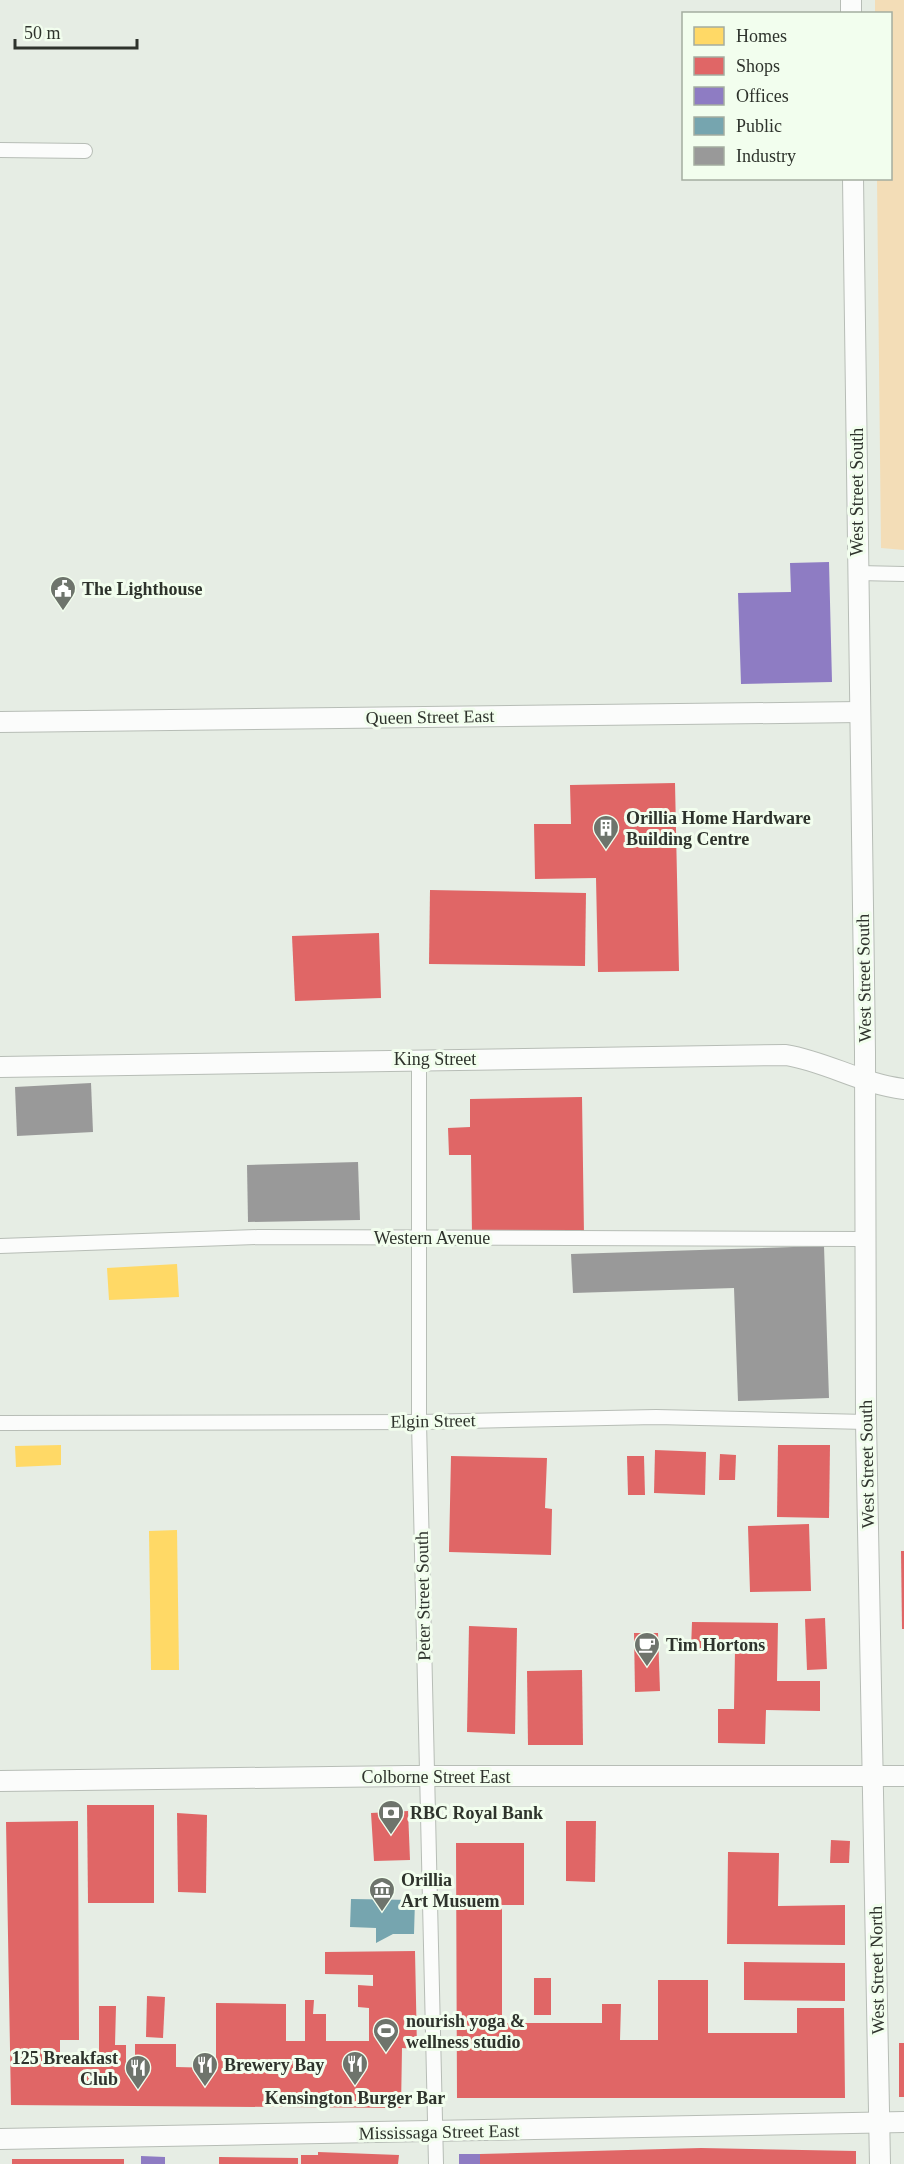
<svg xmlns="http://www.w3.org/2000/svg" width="904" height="2164" viewBox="0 0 904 2164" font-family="Georgia,serif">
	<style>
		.green { fill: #f3ddb7 }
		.homes { fill: #ffd966 }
		.shops { fill: #e06666 }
		.offices { fill: #8e7cc3 }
		.public { fill: #76a5af }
		.industry { fill: #999 }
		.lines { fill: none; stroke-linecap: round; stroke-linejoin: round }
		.street-casing { stroke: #b7bdb6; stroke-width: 16 }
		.secondary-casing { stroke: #b7bdb6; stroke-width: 22 }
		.street { stroke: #fbfcfb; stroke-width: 14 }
		.secondary { stroke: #fbfcfb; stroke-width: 20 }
		.labels { text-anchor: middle; stroke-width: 6; stroke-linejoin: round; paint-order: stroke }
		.street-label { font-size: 18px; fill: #2e332c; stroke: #f2feee }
		.poi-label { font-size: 18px; font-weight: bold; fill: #2e332c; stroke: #f2feee; text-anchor: start }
	</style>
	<rect width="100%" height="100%" fill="#e6ede4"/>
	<polygon class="green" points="875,0 904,0 904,550 881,548 877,179 890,178 890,14 875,13"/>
	<g class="homes">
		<polygon points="177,1264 179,1297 109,1300 107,1268"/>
		<polygon points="61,1445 61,1465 16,1467 15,1446"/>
		<polygon points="177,1530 179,1670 151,1670 149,1531"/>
	</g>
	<g class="shops">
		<polygon points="675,783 679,971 598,972 596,878 535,879 534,824 571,824 570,785"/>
		<polygon points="430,890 586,893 585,966 429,964"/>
		<polygon points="379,933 381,998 295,1001 292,936"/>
		<polygon points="582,1097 584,1235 472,1236 471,1155 449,1155 448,1128 470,1127 470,1099"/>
		<polygon points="778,1445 830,1445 829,1518 777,1517"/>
		<polygon points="655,1450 706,1452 705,1495 654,1493"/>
		<polygon points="720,1454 736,1455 735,1480 719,1480"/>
		<polygon points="451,1456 547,1458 545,1508 552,1509 551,1555 449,1552"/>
		<polygon points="627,1456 644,1456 645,1495 628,1495"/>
		<polygon points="809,1524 811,1591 750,1592 748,1526"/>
		<polygon points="901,1551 904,1551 904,1629 902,1629"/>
		<polygon points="825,1618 827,1669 807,1670 805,1619"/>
		<polygon points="692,1622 778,1623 777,1681 820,1681 820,1711 766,1710 765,1744 718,1743 718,1709 734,1709 735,1650 691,1649"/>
		<polygon points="469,1626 517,1628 515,1734 467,1732"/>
		<polygon points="634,1633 658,1633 660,1691 635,1692"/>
		<polygon points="582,1670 583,1745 528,1745 527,1671"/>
		<polygon points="87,1805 154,1805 154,1903 88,1903"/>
		<polygon points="408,1811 410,1860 374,1861 371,1813"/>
		<polygon points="177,1813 207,1815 206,1893 178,1892"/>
		<polygon points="78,1821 79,2040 60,2040 60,2067 99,2067 99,2006 116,2006 115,2045 126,2045 126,2066 135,2066 135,2044 176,2044 176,2067 216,2068 216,2003 286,2004 286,2041 305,2041 305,2000 314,2000 313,2014 326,2014 326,2041 369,2041 369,2008 358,2007 358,1985 373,1986 373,1975 325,1974 325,1952 415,1951 417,2049 402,2048 401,2108 11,2105 6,1822"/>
		<polygon points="566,1821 596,1821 595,1882 566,1881"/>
		<polygon points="831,1840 850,1841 849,1863 830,1863"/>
		<polygon points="456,1843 524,1843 524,1905 502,1905 502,2023 602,2023 602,2004 621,2004 620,2040 658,2040 658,1980 708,1980 708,2033 797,2033 797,2008 844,2008 845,2098 457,2098"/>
		<polygon points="728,1852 779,1853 778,1906 845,1905 845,1945 727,1944"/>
		<polygon points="744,1962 845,1963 845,2001 744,2000"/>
		<rect x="534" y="1978" width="17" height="37"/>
		<polygon points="147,1996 165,1997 163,2038 146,2037"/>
		<rect x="899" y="2043" width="5" height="54"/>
		<polygon points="701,2148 856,2151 856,2164 480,2164 480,2154"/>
		<polygon points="318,2152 399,2155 398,2164 301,2164 301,2155 318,2155"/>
		<polygon points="219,2157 298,2158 298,2164 219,2164"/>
		<rect x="12" y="2159" width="112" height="5"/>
	</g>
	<g class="offices">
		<polygon points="829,562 832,682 741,684 738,593 791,592 790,563"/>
		<rect x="459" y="2154" width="21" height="10"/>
		<polygon points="141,2156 165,2157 165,2164 141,2164"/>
	</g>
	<polygon class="public" points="351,1899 415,1900 414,1934 393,1934 376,1943 376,1928 350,1927"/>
	<g class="industry">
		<polygon points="91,1083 93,1132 17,1136 15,1087"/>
		<polygon points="358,1162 360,1220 248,1222 247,1165"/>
		<polygon points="824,1246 829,1398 738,1401 734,1288 573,1293 571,1254"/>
	</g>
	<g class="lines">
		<defs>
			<g id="street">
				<polyline points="0,150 85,151"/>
				<polyline points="858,573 904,574"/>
				<polyline points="419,1059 419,1422 436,2164"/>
				<polyline points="0,1246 258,1237 863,1239"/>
				<polyline points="0,1423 419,1422 656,1417 866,1422"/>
			</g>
			<g id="secondary">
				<polyline points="851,0 851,14"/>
				<polyline points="853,178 865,1052 866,1422 880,2164"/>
				<polyline points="0,722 860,712"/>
				<path d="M0,1067L786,1055C828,1062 861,1084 904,1089"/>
				<polyline points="0,1781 407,1776 904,1776"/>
				<polyline points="0,2139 904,2122"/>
			</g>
		</defs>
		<use href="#street" class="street-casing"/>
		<use href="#secondary" class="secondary-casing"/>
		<use href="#street" class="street"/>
		<use href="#secondary" class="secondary"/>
	</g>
	<defs>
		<symbol id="civic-pin" viewBox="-11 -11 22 30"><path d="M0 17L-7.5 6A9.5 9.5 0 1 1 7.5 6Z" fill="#6e746c" stroke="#f2feee"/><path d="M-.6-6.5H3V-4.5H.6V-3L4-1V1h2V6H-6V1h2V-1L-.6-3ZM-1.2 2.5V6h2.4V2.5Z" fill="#fff"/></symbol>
		<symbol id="building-pin" viewBox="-11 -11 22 30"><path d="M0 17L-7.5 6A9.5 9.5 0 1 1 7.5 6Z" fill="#6e746c" stroke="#f2feee"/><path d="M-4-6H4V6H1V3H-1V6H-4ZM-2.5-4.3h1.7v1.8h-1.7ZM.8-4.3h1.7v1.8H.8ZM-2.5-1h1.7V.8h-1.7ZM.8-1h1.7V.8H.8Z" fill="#fff"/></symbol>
		<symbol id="cafe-pin" viewBox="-11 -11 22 30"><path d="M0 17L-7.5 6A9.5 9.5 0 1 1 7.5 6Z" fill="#6e746c" stroke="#f2feee"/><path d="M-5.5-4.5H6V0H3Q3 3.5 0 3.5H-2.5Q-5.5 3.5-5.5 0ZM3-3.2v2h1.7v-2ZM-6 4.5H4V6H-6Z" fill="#fff"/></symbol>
		<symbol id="bank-pin" viewBox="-11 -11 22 30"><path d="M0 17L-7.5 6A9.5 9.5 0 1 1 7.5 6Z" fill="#6e746c" stroke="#f2feee"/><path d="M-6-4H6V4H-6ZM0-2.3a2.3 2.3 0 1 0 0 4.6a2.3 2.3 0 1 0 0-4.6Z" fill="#fff"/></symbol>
		<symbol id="museum-pin" viewBox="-11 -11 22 30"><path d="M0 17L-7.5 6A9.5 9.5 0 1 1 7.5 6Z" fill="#6e746c" stroke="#f2feee"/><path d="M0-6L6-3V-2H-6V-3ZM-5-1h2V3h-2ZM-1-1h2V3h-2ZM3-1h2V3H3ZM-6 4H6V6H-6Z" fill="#fff"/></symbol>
		<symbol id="stadium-pin" viewBox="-11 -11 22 30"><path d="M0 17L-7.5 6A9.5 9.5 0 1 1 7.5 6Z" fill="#6e746c" stroke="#f2feee"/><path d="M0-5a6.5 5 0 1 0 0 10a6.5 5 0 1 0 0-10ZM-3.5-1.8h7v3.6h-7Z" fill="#fff"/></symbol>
		<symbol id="restaurant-pin" viewBox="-11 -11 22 30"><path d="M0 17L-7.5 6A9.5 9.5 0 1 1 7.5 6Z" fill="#6e746c" stroke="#f2feee"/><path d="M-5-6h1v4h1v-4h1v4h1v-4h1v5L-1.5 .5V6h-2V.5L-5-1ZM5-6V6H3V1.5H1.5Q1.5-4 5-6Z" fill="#fff"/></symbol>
	</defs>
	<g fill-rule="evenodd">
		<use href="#civic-pin" x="48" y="574" width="30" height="40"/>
		<use href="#building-pin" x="591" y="813" width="30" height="40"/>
		<use href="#cafe-pin" x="632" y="1630" width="30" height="40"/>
		<use href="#bank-pin" x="376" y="1798" width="30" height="40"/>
		<use href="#museum-pin" x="367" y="1875" width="30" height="40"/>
		<use href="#stadium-pin" x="371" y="2016" width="30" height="40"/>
		<use href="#restaurant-pin" x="340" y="2049" width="30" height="40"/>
		<use href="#restaurant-pin" x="190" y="2050" width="30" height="40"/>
		<use href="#restaurant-pin" x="123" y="2053" width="30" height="40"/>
	</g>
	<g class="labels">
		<g class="street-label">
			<text transform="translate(857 492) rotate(-90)" y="6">West Street South</text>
			<text transform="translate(430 717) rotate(-1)" y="6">Queen Street East</text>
			<text transform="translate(864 978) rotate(-91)" y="6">West Street South</text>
			<text x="435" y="1065">King Street</text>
			<text x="432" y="1244">Western Avenue</text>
			<text transform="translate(433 1421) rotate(-1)" y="6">Elgin Street</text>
			<text transform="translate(867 1464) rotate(-91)" y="6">West Street South</text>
			<text transform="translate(423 1596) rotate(-91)" y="6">Peter Street South</text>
			<text x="436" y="1783">Colborne Street East</text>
			<text transform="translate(877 1970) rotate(-91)" y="6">West Street North</text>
			<text transform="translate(439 2132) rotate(-1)" y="6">Mississaga Street East</text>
		</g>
		<g class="poi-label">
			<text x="82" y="595">The Lighthouse</text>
			<text x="626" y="824">Orillia Home Hardware<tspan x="626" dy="21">Building Centre</tspan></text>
			<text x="666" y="1651">Tim Hortons</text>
			<text x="410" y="1819">RBC Royal Bank</text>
			<text x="401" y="1886">Orillia<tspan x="401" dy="21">Art Musuem</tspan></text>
			<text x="406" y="2027">nourish yoga &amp;<tspan x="406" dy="21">wellness studio</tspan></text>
			<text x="118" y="2064" text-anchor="end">125 Breakfast<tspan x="118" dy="21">Club</tspan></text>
			<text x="224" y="2071">Brewery Bay</text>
			<text x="355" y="2104" text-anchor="middle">Kensington Burger Bar</text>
		</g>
	</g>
	<rect x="682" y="12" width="210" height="168" fill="#f2feee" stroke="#a4ada0" stroke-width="1.5"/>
	<rect x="694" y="27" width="30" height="18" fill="#ffd966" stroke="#a4ada0" stroke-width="1.5"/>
	<text x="736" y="42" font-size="18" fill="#2e332c">Homes</text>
	<rect x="694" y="57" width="30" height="18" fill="#e06666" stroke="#a4ada0" stroke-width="1.5"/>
	<text x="736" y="72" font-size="18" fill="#2e332c">Shops</text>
	<rect x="694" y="87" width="30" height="18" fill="#8e7cc3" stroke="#a4ada0" stroke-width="1.5"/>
	<text x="736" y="102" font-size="18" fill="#2e332c">Offices</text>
	<rect x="694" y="117" width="30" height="18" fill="#76a5af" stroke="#a4ada0" stroke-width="1.5"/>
	<text x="736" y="132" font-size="18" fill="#2e332c">Public</text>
	<rect x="694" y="147" width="30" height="18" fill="#999999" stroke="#a4ada0" stroke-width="1.5"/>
	<text x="736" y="162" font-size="18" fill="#2e332c">Industry</text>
	<path d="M15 39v9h122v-9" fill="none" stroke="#2e332c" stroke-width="3"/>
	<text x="24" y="39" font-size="18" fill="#2e332c" stroke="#f2feee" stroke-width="4.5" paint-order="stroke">50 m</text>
</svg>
